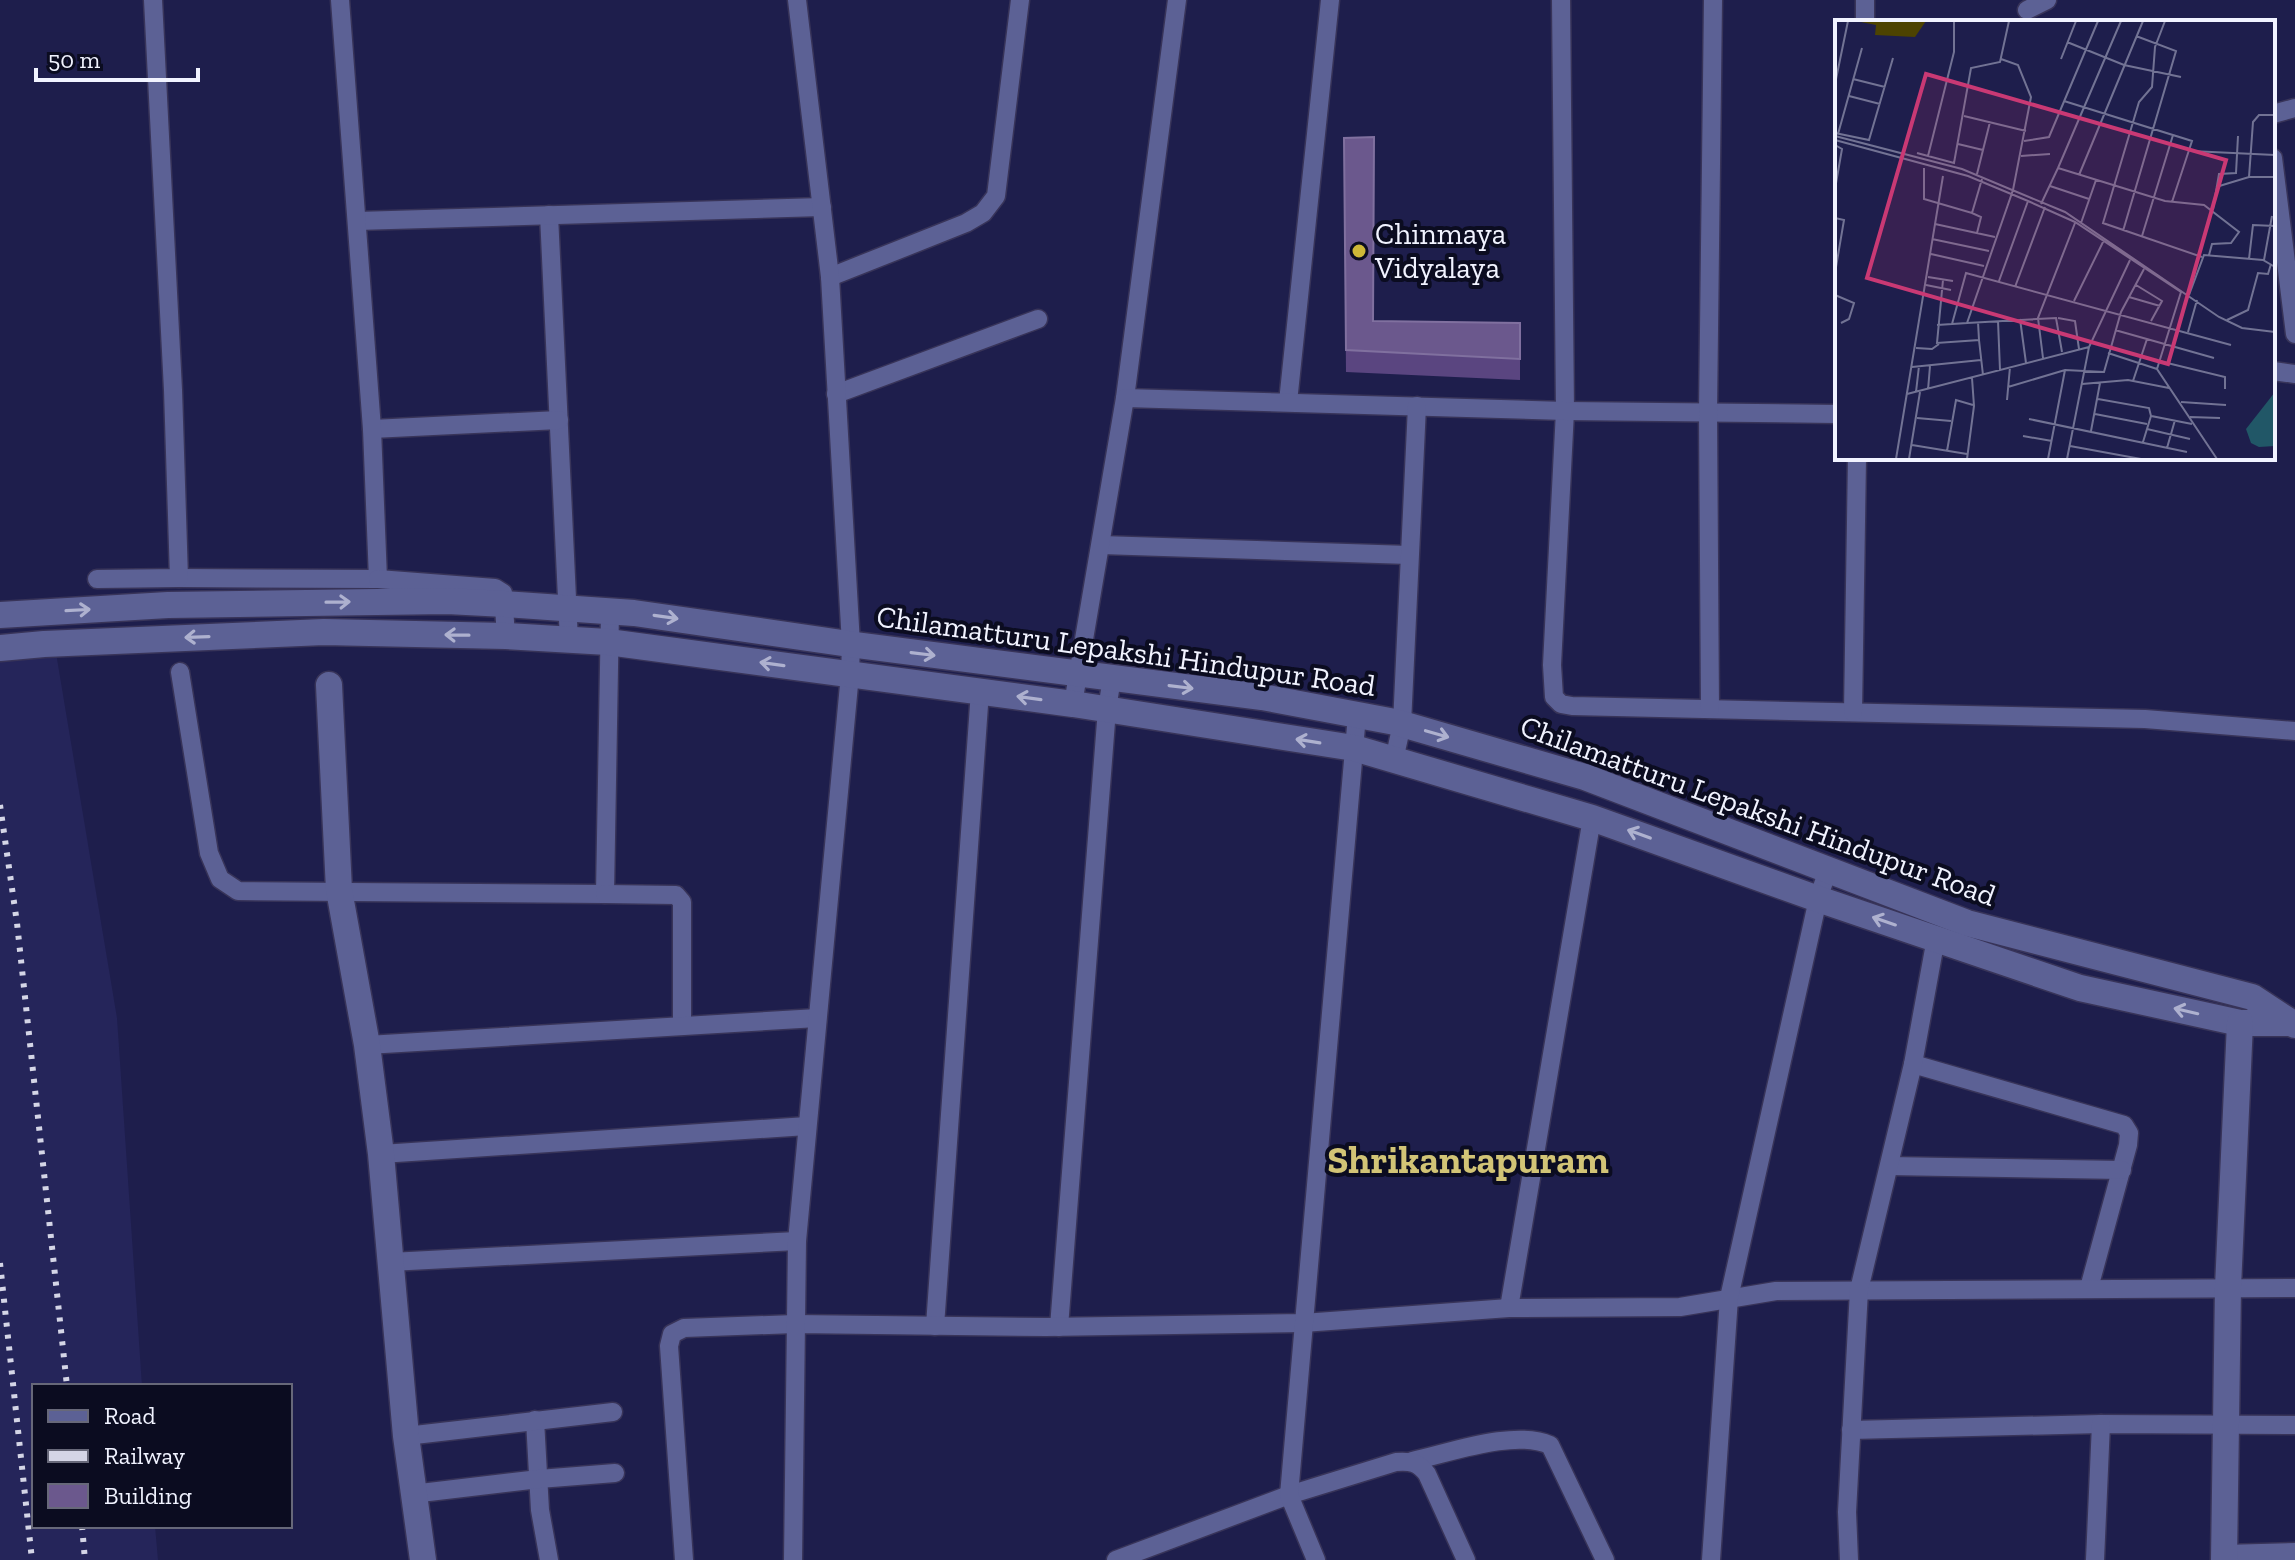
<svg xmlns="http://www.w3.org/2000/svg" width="2295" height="1560" viewBox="0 0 2295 1560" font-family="'Zilla Slab',serif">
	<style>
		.built { fill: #25255a }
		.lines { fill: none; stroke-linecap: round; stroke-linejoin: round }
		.street-casing { stroke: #383459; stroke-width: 21 }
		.secondary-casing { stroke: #383459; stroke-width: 29 }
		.street { stroke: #5c6195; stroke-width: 18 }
		.secondary { stroke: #5c6195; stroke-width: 26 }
		.rail { stroke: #d4d5e6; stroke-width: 6; stroke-dasharray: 4 8; stroke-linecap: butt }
		.wall { fill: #5a4580 }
		.building { fill: #6b588d; stroke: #80709f; stroke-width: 2 }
		.oneway { stroke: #aeb1cf }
		.poi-dot { fill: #ceb837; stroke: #0b0c20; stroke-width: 3 }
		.labels { text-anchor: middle; stroke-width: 8; stroke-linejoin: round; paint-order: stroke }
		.poi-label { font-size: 30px; fill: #f1f3ff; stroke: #0b0c20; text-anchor: start }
		.street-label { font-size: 30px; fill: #f1f3ff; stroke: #0b0c20 }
		.district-label { font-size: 38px; font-weight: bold; fill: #d2c476; stroke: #0b0c20 }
		.inset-road { fill: none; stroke: #727394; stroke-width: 2 }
		.view { fill: #c93974; fill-opacity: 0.15; stroke: #c93974; stroke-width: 4 }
		.inset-edge { fill: none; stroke: #f1f3ff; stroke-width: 4 }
	</style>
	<rect width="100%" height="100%" fill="#1e1e4c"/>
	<polygon class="built" points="56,653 117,1018 142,1386 34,1386 34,1526 155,1526 158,1560 0,1560 0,655"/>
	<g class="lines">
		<defs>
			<g id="street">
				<polyline points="1561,0 1565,411 1552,665 1554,697 1561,704 1572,706 2145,719 2295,731"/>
				<polyline points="2027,10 2047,0"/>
				<polyline points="1865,22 1865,0"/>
				<polyline points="2273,114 2295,108"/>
				<polyline points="2273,158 2295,334"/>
				<polyline points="549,215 569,641"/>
				<polyline points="357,221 822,207"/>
				<polyline points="830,277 966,223 983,213 996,196 1020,0"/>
				<polyline points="2273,371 2295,374"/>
				<polyline points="836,394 1038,319"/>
				<polyline points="1125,398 1177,0"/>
				<polyline points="1288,402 1330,0"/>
				<polyline points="372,429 559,420"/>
				<polyline points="1101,545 1409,555"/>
				<polyline points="179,578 378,579 372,429 340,0"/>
				<polyline points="97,579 179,578 173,390 153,0"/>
				<polyline points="378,579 495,588 503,593 506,636"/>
				<polyline points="180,672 209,853 220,879 238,891 605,894 610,611"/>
				<polyline points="1073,704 1125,398 1565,411 1837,414"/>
				<polyline points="1710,709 1708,413 1713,0"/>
				<polyline points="1853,712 1857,458"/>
				<polyline points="1394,760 1402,724 1417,406"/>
				<polyline points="605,894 676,895 682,902 682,1026"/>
				<polyline points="367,1045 817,1018"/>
				<polyline points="1913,1064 2124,1125 2129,1133 2128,1145 2089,1288"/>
				<polyline points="381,1154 807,1126"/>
				<polyline points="1889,1166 2122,1170"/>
				<polyline points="390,1262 797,1241"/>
				<polyline points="1509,1308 1592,818"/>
				<polyline points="935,1326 980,691"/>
				<polyline points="1059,1327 1107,709 1112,678"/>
				<polyline points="535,1420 540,1510 549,1560"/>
				<polyline points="1851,1430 2101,1424 2295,1425"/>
				<polyline points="406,1436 613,1412"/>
				<path d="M1412,1461C1450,1453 1514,1429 1550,1445L1605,1560"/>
				<polyline points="412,1494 539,1479 615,1473"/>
				<polyline points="2224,1554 2295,1552"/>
				<polyline points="684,1560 669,1346 672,1334 684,1328 795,1324 1046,1327 1303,1323 1509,1308 1680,1307 1776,1291 2295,1288"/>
				<polyline points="793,1560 797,1241 850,674 851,644 830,277 797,0"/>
				<path d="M1116,1560L1289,1495L1396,1462C1411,1461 1418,1462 1427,1474L1466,1560"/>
				<polyline points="1316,1560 1289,1495 1357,715"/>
				<polyline points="1711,1560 1729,1298 1818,899 1828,870"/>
				<polyline points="1849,1560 1847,1512 1859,1290 1913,1064 1936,938"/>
				<polyline points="2095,1560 2101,1424"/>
			</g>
			<g id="secondary">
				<polyline points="0,615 168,605 447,601 505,604 634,613 856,645 1262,697 1395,722 1585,777 1967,923 2252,997 2295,1025"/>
				<polyline points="0,648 44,644 324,632 506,636 608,642 1073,704 1354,748 1592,818 1818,899 2080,988 2240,1023 2291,1023"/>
				<polyline points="329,685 339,890 367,1045 381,1154 406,1436 423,1560"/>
				<polyline points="2224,1560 2228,1287 2240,1023"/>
			</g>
		</defs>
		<use href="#street" class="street-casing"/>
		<use href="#secondary" class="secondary-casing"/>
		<use href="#street" class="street"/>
		<use href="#secondary" class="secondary"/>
		<g class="rail">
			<polyline points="0,805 17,923 67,1386"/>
			<polyline points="0,1263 32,1560"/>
			<polyline points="82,1526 85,1560"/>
		</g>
	</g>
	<polygon class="wall" points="1344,138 1373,321 1520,323 1520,380 1346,372"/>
	<polygon class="building" points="1374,137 1373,321 1520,323 1520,359 1346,350 1344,138"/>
	<defs><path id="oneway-shaft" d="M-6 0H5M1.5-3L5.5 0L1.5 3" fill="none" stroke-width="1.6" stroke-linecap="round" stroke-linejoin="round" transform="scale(2)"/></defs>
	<g class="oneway">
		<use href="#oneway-shaft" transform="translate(338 602) rotate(-1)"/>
		<use href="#oneway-shaft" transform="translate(78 610) rotate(-3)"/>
		<use href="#oneway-shaft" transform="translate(666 617) rotate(8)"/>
		<use href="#oneway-shaft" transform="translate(457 635) rotate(-179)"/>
		<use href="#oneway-shaft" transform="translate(197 637) rotate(178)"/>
		<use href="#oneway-shaft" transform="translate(923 654) rotate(7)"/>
		<use href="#oneway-shaft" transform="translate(772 664) rotate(-172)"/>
		<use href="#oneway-shaft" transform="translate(1181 687) rotate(7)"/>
		<use href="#oneway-shaft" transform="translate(1029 698) rotate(-172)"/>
		<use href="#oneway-shaft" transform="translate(1437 734) rotate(16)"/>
		<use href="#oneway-shaft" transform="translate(1308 741) rotate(-171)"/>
		<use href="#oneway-shaft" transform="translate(1639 834) rotate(-160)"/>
		<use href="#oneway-shaft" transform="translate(1884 921) rotate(-161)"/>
		<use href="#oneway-shaft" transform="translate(2186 1011) rotate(-167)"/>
	</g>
	<circle class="poi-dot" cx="1359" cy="251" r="8"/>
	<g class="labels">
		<g class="poi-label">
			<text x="1375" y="244">Chinmaya<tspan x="1375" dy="34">Vidyalaya</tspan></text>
		</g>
		<g class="street-label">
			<text transform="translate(1126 651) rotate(8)" y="10">Chilamatturu Lepakshi Hindupur Road</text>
			<text transform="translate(1758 811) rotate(20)" y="10">Chilamatturu Lepakshi Hindupur Road</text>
		</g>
		<g class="district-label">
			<text x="1468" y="1173">Shrikantapuram</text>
		</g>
	</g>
	<g transform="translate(1835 20)">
		<rect width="440" height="440" fill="#1e1e4c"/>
		<path d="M21,1H91L80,17L40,15L41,5Z" fill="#4d4301"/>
		<path d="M440,372V426L424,427L416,423L411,409Z" fill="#215767"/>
		<path class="inset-road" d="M330,1L320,27L317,67L304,82L268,203L367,237M232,22L289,45L346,57M226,39L241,1M18,59L50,67M0,64L13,1M14,76L45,84M229,81L357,121L337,182M129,96L191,111M0,113L34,120L58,38M3,114L27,28M0,116L127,149L230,192L384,297L407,308L440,312M0,120L133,156L193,181L240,202L346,272M189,121L214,117L263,1M123,124L148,130M0,125L7,129L0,169M356,131L440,135M82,133L93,136L119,32V1M93,136L119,143L136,48L165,42L174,1M186,136L215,134M89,148V179L137,193L147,159M223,148L286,1M142,154L155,102M244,155L308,1M414,157L418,102L424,95H440M215,166L254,179M381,167L414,157H440M206,184L223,148L330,181L369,185L404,212L396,223L377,224L374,235M378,189L384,154L401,153L403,116M137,193L146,197L142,213M0,198L9,200L0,253M246,203L261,160M100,204L160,217M288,211L341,31L301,16M307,216L338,115M97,219L154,231M96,234L149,246M414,239L418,205L440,206M429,240L437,196M93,257L118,261M108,260L102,323L144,320L143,302M164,261L193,181M91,265L116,270M301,265L327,281L316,301M180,267L210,187M346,272L322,349L382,439M0,275L19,283L14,299L6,303M354,275L369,235L428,240L440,247M294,277L325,286M239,281L269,220M223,298L240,301L244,329M185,299L191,343M392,300L413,290L423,253L433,254L436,244M163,301L165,350M132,303L221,298L227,332M117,304L131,253L396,325M102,305L132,303L178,170L196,77L183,45L166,39M280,310L379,338M353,312L362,280M144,320L148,355M81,328L97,329L104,324M273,333L322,349M208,338L203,298L240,203M324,341L390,357V369M77,347L146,340M298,361L312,319M247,364L293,360L334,368M173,367L230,350L269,352L286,292L309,249M93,370L95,346M81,372L84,346M72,374L254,327M263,379L314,388L316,396M172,380L175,347M346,382L391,385M260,394L312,404M355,397L385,398M82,398L116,401M194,399L352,432M312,409L355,419M256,411L265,363M188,416L217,421M308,422L316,396L357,404M77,425L132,434M235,426L306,439M332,428L340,400M112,431L121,380L138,385M61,439L108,156M74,439L85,372M132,439L139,386L137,358M213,439L230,350M232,439L254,327L295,240"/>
		<path class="view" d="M91,54L391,140L333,344L32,258Z"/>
		<rect width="440" height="440" class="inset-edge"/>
	</g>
	<rect x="32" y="1384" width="260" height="144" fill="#0b0c20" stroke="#676879" stroke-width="2"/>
	<rect x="48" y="1410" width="40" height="12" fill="#5c6195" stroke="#676879" stroke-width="2"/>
	<text x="104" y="1424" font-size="24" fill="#f1f3ff">Road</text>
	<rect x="48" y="1450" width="40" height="12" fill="#d4d5e6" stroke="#676879" stroke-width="2"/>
	<text x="104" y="1464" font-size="24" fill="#f1f3ff">Railway</text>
	<rect x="48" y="1484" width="40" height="24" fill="#6b588d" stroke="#676879" stroke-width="2"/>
	<text x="104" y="1504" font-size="24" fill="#f1f3ff">Building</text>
	<path d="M36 68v12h162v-12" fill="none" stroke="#f1f3ff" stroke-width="4"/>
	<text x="48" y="68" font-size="24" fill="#f1f3ff" stroke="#0b0c20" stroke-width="6" paint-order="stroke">50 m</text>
</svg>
